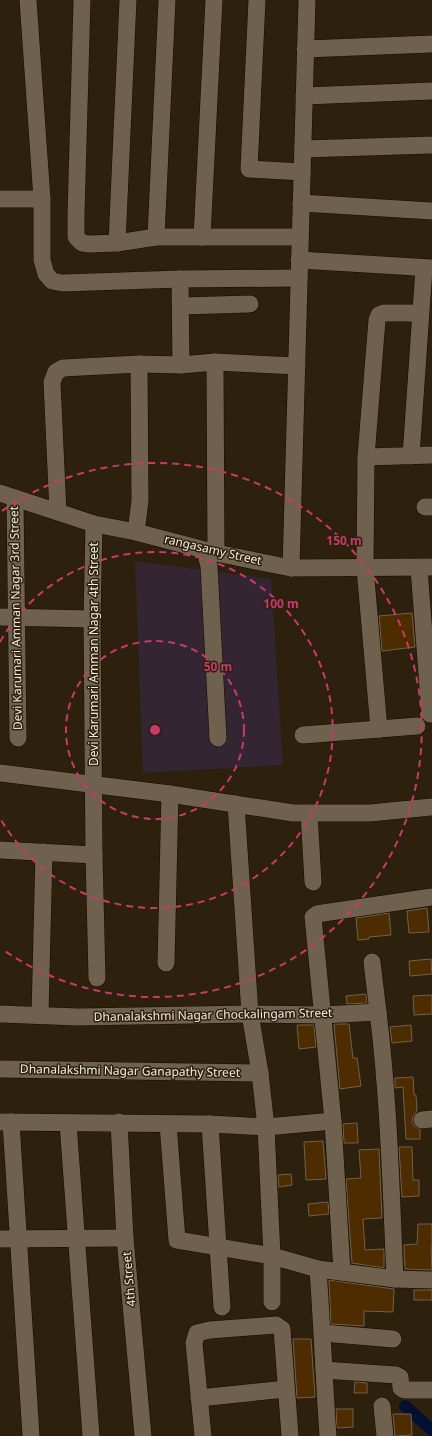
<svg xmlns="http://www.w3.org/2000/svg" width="432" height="1436" viewBox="0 0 432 1436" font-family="'Noto Sans',sans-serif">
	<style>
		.education { fill: #332531 }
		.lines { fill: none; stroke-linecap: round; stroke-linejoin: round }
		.canal { stroke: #031034; stroke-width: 12 }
		.building { fill: #4d2c00; stroke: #71604e }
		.minor-casing { stroke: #150a00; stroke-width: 18 }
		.minor { stroke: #6f614d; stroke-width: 17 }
		.ring { fill: none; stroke: #ca386f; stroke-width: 2; stroke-dasharray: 7 5 }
		.labels { text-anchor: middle; stroke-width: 3; stroke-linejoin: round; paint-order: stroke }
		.street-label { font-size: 12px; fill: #f4ebe0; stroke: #2d210e }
		.centre { fill: #ca386f; stroke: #2d210e; stroke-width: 2 }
		.ring-label { font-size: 12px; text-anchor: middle; font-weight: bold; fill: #ca386f; stroke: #2d210e; stroke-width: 3; stroke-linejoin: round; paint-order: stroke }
	</style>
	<rect width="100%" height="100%" fill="#2d210e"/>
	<polygon class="education" points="135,561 271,579 283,765 143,773"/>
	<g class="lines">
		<polyline class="canal" points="405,1406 432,1430"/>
	</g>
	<g class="building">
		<polygon points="412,613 415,647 382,651 379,616"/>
		<polygon points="427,908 429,932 409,933 407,911"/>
		<polygon points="389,913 391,935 369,937 369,939 358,940 356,918"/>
		<polygon points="431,959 432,974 410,976 409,961"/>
		<polygon points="366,994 367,1003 347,1004 346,996"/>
		<polygon points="432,995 432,1014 414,1015 413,996"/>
		<polygon points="334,1024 349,1024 353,1058 357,1058 361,1086 340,1089"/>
		<polygon points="297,1025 314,1025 316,1047 299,1049"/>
		<polygon points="411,1025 412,1041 392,1043 390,1027"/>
		<polygon points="413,1077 414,1095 416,1095 417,1111 413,1116 412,1121 414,1126 420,1129 420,1139 406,1139 403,1087 395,1088 395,1078"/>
		<polygon points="357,1123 358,1143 344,1143 343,1124"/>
		<polygon points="323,1141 326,1179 306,1180 304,1142"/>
		<polygon points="399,1147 412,1147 413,1180 419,1180 419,1196 402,1197"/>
		<polygon points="379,1149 382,1218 363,1219 365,1250 384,1249 384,1268 352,1263 346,1179 361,1178 359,1150"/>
		<polygon points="291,1174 292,1185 279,1187 278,1175"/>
		<polygon points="328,1202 329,1214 309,1216 308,1204"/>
		<polygon points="418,1224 432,1224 432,1246 431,1246 432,1270 405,1269 404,1245 417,1244"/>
		<polygon points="329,1280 394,1289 393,1312 364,1311 364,1326 331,1324"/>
		<rect x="414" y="1290" width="18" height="10"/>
		<polygon points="293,1339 311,1339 315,1397 297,1398"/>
		<polygon points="355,1382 367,1383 367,1393 354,1393"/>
		<polygon points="336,1409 353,1409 353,1427 337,1428"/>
		<polygon points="393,1414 411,1414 412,1435 395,1436"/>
	</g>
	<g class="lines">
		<defs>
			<g id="minor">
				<polyline points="28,0 42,199 42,260 46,274 52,281 63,283 180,279 299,278"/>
				<polyline points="82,0 76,215 76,237 82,243 89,244 117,243 156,237 300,237"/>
				<polyline points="257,0 249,169 302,172"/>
				<polyline points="305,49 432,44"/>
				<polyline points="304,96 432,91"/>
				<polyline points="303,149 432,145"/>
				<polyline points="0,199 42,199"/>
				<polyline points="301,203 432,211"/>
				<polyline points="156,237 167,0"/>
				<polyline points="202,237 214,0"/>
				<polyline points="117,243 128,0"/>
				<polyline points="299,260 432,268"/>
				<polyline points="180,279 181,365"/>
				<polyline points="181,306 250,304"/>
				<polyline points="215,362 216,553"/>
				<polyline points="411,456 424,268"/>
				<polyline points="366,457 432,455"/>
				<polyline points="0,493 94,524 136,532 216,553 291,568 432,567"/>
				<polyline points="15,498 18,738"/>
				<polyline points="425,507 432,507"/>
				<polyline points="58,512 52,382 56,372 63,368 139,364 181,365 215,362 297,366"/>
				<polyline points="94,524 92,619 94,855 97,978"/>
				<polyline points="136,532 140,501 139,364"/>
				<polyline points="209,551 207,559 209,566 218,738"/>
				<polyline points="291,568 307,0"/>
				<polyline points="419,568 430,714"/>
				<polyline points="0,617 92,619"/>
				<polyline points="379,729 365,568 366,457 377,320 379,315 384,313 420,313"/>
				<polyline points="303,735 417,726"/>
				<polyline points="0,773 170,794 293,813 370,813 432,807"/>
				<polyline points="236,804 250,1014 260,1073 266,1127 272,1256 272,1302"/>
				<polyline points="309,813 313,882"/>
				<polyline points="0,850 94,855"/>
				<polyline points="372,962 378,1012"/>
				<polyline points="166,963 170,794"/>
				<path d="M0,1014L78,1017L250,1014L323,1015L378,1012C389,1101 391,1190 395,1279"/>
				<polyline points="40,1015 44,852"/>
				<polyline points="0,1069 260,1073"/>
				<polyline points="422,1120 432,1119"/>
				<polyline points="0,1122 210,1124 266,1127 333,1121"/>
				<polyline points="11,1122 31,1436"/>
				<polyline points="119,1122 125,1238 143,1436"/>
				<polyline points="68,1123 91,1436"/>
				<polyline points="168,1124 177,1240 272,1256 318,1269 395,1279 432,1280"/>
				<polyline points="210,1124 222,1307"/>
				<polyline points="0,1239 125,1238"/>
				<path d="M318,1269C322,1325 324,1380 328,1436"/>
				<polyline points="342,1272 333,1121 313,917 317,914 323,913 432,897"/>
				<polyline points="323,1333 393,1339"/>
				<polyline points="324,1370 396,1375 400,1377 401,1388 404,1390 432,1390"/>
				<polyline points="199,1398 286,1389"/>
				<polyline points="382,1406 385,1436"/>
				<polyline points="203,1436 194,1343 197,1333 210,1330 276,1325 282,1329 290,1436"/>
			</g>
		</defs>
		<use href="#minor" class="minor-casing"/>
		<use href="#minor" class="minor"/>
	</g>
	<g class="ring">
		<circle cx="155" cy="730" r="89"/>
		<path d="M0 642A178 178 0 1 1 0 818"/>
		<path d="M2 511A267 267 0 1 1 2 949"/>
	</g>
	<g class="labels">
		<g class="street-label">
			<text transform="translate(213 550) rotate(13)" y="4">rangasamy Street</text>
			<text transform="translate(16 618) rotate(-91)" y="4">Devi Karumari Amman Nagar 3rd Street</text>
			<text transform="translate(94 654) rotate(-90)" y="4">Devi Karumari Amman Nagar 4th Street</text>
			<text transform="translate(213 1015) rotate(-1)" y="4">Dhanalakshmi Nagar Chockalingam Street</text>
			<text transform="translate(130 1071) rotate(1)" y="4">Dhanalakshmi Nagar Ganapathy Street</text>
			<text transform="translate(129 1279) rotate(-95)" y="4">4th Street</text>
		</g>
	</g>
	<circle cx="155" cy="730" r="6" class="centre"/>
	<g class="ring-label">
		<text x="344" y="545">150 m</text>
		<text x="281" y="608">100 m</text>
		<text x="218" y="671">50 m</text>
	</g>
</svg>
